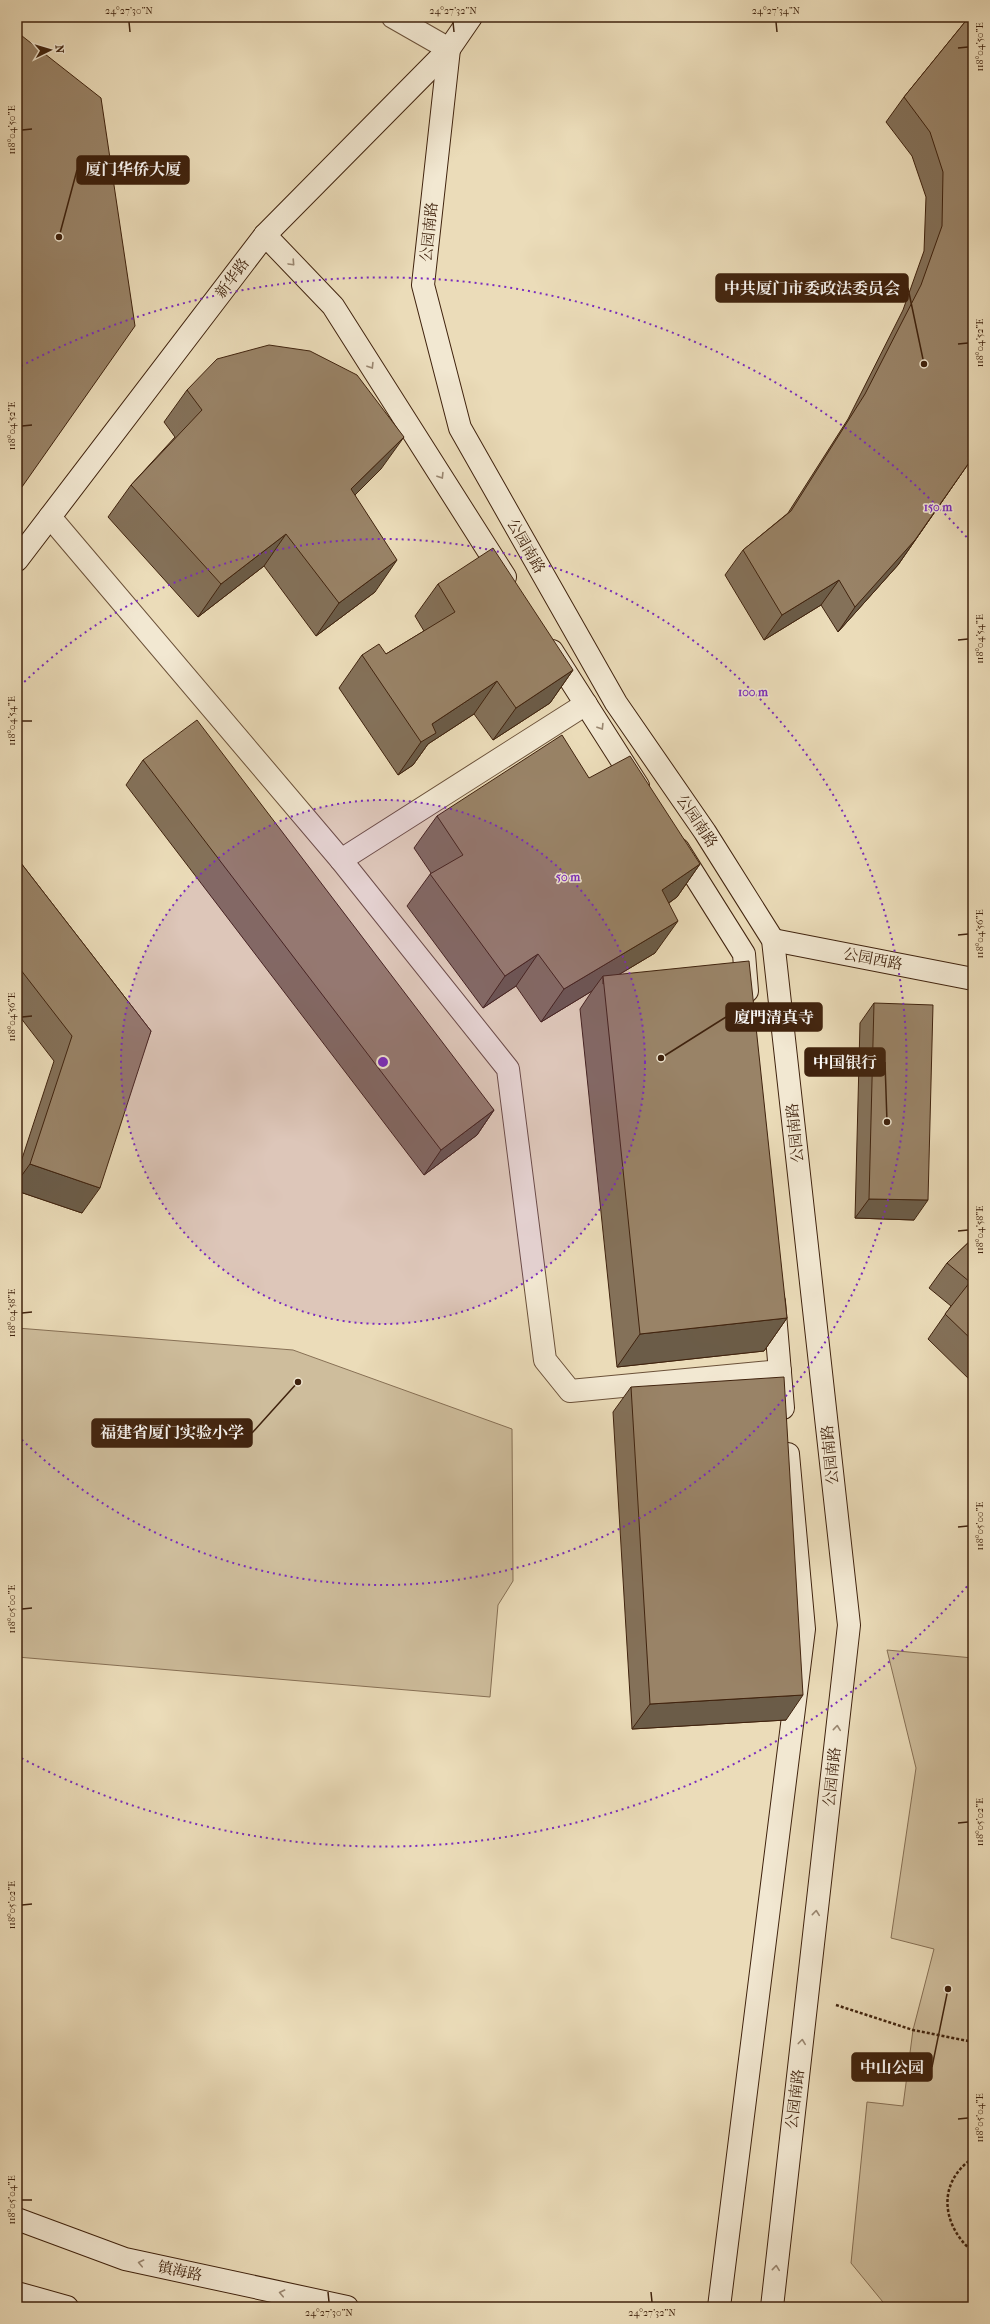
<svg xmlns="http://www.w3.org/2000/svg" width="990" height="2324" viewBox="0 0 990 2324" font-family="'IM FELL French Canon','Noto Serif SC',serif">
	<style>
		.green { fill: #cebd9c; stroke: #877055 }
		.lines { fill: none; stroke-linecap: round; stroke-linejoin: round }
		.street-casing { stroke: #6b5139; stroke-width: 24 }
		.secondary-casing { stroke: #40230e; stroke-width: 24 }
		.path { stroke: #40230e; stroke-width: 2.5; stroke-dasharray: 3 2; stroke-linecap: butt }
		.street { stroke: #f2e8d2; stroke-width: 22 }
		.secondary { stroke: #f2e8d2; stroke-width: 22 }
		.wall { fill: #847159; stroke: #40230e }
		.shaded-wall { fill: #6b5c48; stroke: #40230e }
		.building { fill: #998367; stroke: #40230e }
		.oneway { stroke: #998670 }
		.ticks { fill: none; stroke: #40230e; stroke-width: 1.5 }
		.ring { fill: none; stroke: #7b2cbf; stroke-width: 2; stroke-dasharray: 2 4 }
		.labels { text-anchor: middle; stroke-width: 3; stroke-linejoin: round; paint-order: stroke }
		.street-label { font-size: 15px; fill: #40230e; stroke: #f2e8d2 }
		.centre { fill: #7b2cbf; stroke: #f2e8d2; stroke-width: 2 }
		.ring-label { font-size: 12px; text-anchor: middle; font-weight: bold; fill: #7b2cbf; stroke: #f2e8d2; stroke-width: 3; stroke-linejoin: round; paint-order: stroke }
		.leader { fill: none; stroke: #40230e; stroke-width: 1.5 }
		.callout-dot { fill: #40230e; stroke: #f2e8d2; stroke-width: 1.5 }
		.callout { fill: #40230e; stroke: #40230e; stroke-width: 1.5 }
		.callout-label { font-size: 16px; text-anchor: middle; font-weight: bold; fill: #fff }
		.neatline { fill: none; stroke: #40230e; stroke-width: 1.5 }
		.ticks-label { font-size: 10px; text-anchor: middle; fill: #40230e }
	</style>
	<rect width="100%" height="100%" fill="#ebdcb9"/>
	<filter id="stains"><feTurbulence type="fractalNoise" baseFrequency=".005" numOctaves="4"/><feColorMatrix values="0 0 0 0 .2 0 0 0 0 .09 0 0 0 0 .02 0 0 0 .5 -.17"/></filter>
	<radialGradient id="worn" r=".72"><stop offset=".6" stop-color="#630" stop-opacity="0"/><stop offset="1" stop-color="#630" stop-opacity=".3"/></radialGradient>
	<g class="green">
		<polygon points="17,1328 293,1350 512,1429 513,1581 498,1605 490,1697 17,1657"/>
		<polygon points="887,1650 973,1658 973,2307 887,2307 851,2263 867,2102 903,2106 913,2030 934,1949 891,1938 916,1768"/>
	</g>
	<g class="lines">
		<defs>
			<g id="street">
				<polyline points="393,17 449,49"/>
				<polyline points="50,517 341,860 586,704"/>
				<polyline points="341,860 508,1069 545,1360 570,1391 780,1371"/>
			</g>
			<g id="secondary">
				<polyline points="449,49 423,285 460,428 616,703 705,832 773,940 849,1625 772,2307"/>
				<polyline points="265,235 333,306 505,577"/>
				<polyline points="17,560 265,235 449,49 471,17"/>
				<polyline points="552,651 638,786"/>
				<polyline points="678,849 744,954 747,991"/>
				<polyline points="773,940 973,979"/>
				<polyline points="774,1302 783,1408"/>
				<polyline points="17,2219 125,2259 347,2307"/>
				<polyline points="17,2293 67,2307"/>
				<polyline points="719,2307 804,1629 788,1454"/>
			</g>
		</defs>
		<use href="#street" class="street-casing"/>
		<use href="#secondary" class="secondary-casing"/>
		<g class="path">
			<polyline points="836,2005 913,2030 973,2042"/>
			<path d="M973,2158C936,2183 942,2226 973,2252"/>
		</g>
		<use href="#street" class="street"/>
		<use href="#secondary" class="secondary"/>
	</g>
	<g class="wall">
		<polygon points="969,17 973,457 898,565 838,632 821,605 764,640 725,575 743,550 788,513 848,419 903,310 924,251 926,197 912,156 886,122 904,97"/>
		<polygon points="187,390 381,469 355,495 375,592 316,636 264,566 198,617 108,517 131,485 175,437 164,422"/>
		<polygon points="438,584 573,670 550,703 493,740 474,714 428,744 413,765 398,775 339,688 362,655 386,654 424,631 415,616"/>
		<polygon points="143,760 494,1110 477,1135 424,1175 126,785"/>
		<polygon points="589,778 700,864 677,897 669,903 655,953 620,974 787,1318 764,1351 617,1367 580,1009 592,991 541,1022 516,986 483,1008 407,906 431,873 414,848 437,816"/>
		<polygon points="17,858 151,1031 82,1213 17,1191 17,1174 54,1061 17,1013"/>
		<polygon points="874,1003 914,1220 855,1218 860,1023"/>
		<polygon points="973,1238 973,1383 928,1339 951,1306 929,1288 947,1263"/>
		<polygon points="631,1387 786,1720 632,1729 613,1412"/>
	</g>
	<g class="shaded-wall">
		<polygon points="404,437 381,469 328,522 351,489"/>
		<polygon points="973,457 898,565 838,632 855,607"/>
		<polygon points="286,534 264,566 198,617 221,584"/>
		<polygon points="397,560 375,592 316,636 339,603"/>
		<polygon points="839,580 821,605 764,640 782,615"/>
		<polygon points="573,670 550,703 493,740 516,708"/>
		<polygon points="497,681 474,714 428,744 413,765 398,775 421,742 432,724"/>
		<polygon points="700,864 677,897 640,923 662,890"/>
		<polygon points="678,921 655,953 603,984 603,976 592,991 541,1022 564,989"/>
		<polygon points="538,954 516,986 483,1008 505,976"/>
		<polygon points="494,1110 477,1135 424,1175 441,1150"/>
		<polygon points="30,1164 100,1188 82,1213 17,1191 17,1182"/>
		<polygon points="869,1199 928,1200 914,1220 855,1218"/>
		<polygon points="787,1318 764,1351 617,1367 640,1334"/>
		<polygon points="803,1695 786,1720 632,1729 650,1704"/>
	</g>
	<g class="building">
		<polygon points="969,17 973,17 973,457 915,540 855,607 839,580 782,615 743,550 791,511 865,394 921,285 942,226 943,172 930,132 904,97"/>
		<polygon points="17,32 101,98 135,326 17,494"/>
		<polygon points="269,345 310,351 357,375 404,437 351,489 397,560 339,603 286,534 221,584 131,485 202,410 187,390 217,359"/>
		<polygon points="493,548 573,670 516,708 497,681 432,724 436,733 421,742 362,655 379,644 386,654 455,612 438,584"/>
		<polygon points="197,720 494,1110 441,1150 143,760"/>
		<polygon points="562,735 589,778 630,756 700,864 662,890 678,921 564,989 538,954 505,976 430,874 463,855 437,816"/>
		<polygon points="17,858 151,1031 100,1188 30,1164 72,1036 17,965"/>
		<polygon points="749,961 787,1318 640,1334 603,976"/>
		<polygon points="874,1003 933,1005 928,1200 869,1199"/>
		<polygon points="973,1238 973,1341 945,1314 970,1282 947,1263"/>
		<polygon points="784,1377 803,1695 650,1704 631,1387"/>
	</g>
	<defs><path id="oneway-chevron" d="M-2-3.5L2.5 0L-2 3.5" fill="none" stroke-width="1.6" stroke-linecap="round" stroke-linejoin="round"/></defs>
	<g class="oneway">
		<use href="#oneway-chevron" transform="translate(292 263) rotate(47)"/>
		<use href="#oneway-chevron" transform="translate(371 366) rotate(58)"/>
		<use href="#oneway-chevron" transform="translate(441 476) rotate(58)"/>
		<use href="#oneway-chevron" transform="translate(601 727) rotate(58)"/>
		<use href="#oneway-chevron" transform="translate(837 1728) rotate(-84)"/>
		<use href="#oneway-chevron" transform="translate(816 1913) rotate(-84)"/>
		<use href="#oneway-chevron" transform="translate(802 2042) rotate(-83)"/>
		<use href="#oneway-chevron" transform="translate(141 2263) rotate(-168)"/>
		<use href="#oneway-chevron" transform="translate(776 2268) rotate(-84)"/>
		<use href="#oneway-chevron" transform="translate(282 2293) rotate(-168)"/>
	</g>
	<path class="ticks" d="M129,22L130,32M453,22L454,32M776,22L777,32M958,48L968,47M22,130L32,129M958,344L968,343M22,426L32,425M958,640L968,639M22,721H32M958,935L968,934M22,1017L32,1016M958,1231L968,1230M22,1313L32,1312M958,1527L968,1526M22,1609L32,1608M958,1823L968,1822M22,1905L32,1904M958,2119L968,2118M22,2200H32M328,2292L329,2302M651,2292L652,2302"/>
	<circle cx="383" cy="1062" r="262" fill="#7b2cbf" fill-opacity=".12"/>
	<g class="ring">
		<circle cx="383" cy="1062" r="262"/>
		<path d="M20 686A523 523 0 1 1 20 1438"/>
		<path d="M971 1582A785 785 0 0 1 21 1758M21 366A785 785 0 0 1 971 542"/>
	</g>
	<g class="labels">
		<g class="street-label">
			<text transform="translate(429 232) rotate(-84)" y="5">公园南路</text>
			<text transform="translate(232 278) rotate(-53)" y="5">新华路</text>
			<text transform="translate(526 546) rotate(60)" y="5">公园南路</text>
			<text transform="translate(697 821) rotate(56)" y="5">公园南路</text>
			<text transform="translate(873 959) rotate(11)" y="5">公园西路</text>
			<text transform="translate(795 1133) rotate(-96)" y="5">公园南路</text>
			<text transform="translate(830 1455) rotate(-96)" y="5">公园南路</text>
			<text transform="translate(832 1777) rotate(-84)" y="5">公园南路</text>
			<text transform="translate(795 2099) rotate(-83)" y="5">公园南路</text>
			<text transform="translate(180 2271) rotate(12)" y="5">镇海路</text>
		</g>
	</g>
	<circle cx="383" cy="1062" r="6" class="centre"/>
	<g class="ring-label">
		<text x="938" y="511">150 m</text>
		<text x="753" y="696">100 m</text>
		<text x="568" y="881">50 m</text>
	</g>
	<path class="leader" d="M59 237L77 170M924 364L908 288M661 1058L726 1017M887 1122L885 1062M298 1382L252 1433M948 1989L932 2067"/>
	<g class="callout-dot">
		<circle cx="59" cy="237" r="4"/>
		<circle cx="924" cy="364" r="4"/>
		<circle cx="661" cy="1058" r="4"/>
		<circle cx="887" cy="1122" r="4"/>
		<circle cx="298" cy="1382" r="4"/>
		<circle cx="948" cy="1989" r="4"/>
	</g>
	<g class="callout">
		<rect x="77" y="156" width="112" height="28" rx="4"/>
		<rect x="716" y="274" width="192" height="28" rx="4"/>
		<rect x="726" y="1003" width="96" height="28" rx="4"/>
		<rect x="805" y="1048" width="80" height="28" rx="4"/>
		<rect x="92" y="1419" width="160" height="28" rx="4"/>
		<rect x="852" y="2053" width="80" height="28" rx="4"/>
	</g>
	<g class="callout-label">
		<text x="133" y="175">厦门华侨大厦</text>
		<text x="812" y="294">中共厦门市委政法委员会</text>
		<text x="774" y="1023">廈門清真寺</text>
		<text x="845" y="1068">中国银行</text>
		<text x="172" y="1438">福建省厦门实验小学</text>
		<text x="892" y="2073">中山公园</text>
	</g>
	<rect width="990" height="2324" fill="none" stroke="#ebdcb9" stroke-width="44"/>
	<g transform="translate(50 50) rotate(85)" stroke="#f2e8d2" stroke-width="3" paint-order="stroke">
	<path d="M0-3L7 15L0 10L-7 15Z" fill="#40230e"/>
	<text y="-6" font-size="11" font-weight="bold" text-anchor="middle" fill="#40230e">N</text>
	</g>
	<rect x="22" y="22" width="946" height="2280" class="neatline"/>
	<g class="ticks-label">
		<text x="129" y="14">24°27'30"N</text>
		<text x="453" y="14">24°27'32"N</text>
		<text x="776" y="14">24°27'34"N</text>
		<text transform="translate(979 47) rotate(-90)" y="4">118°04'50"E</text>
		<text transform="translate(11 130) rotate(-90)" y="4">118°04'50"E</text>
		<text transform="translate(979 343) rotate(-90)" y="4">118°04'52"E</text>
		<text transform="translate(11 426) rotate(-90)" y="4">118°04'52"E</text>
		<text transform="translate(979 639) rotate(-90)" y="4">118°04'54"E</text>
		<text transform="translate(11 721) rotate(-90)" y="4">118°04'54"E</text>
		<text transform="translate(979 934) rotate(-90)" y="4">118°04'56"E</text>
		<text transform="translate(11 1017) rotate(-90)" y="4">118°04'56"E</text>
		<text transform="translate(979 1230) rotate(-90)" y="4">118°04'58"E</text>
		<text transform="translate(11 1313) rotate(-90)" y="4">118°04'58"E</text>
		<text transform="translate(979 1526) rotate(-90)" y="4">118°05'00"E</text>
		<text transform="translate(11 1609) rotate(-90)" y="4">118°05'00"E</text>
		<text transform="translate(979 1822) rotate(-90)" y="4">118°05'02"E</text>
		<text transform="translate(11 1905) rotate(-90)" y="4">118°05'02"E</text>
		<text transform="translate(979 2118) rotate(-90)" y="4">118°05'04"E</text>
		<text transform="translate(11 2200) rotate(-90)" y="4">118°05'04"E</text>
		<text x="329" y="2316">24°27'30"N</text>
		<text x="652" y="2316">24°27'32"N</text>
	</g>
	<rect width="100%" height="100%" filter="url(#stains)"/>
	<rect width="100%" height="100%" fill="url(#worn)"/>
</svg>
